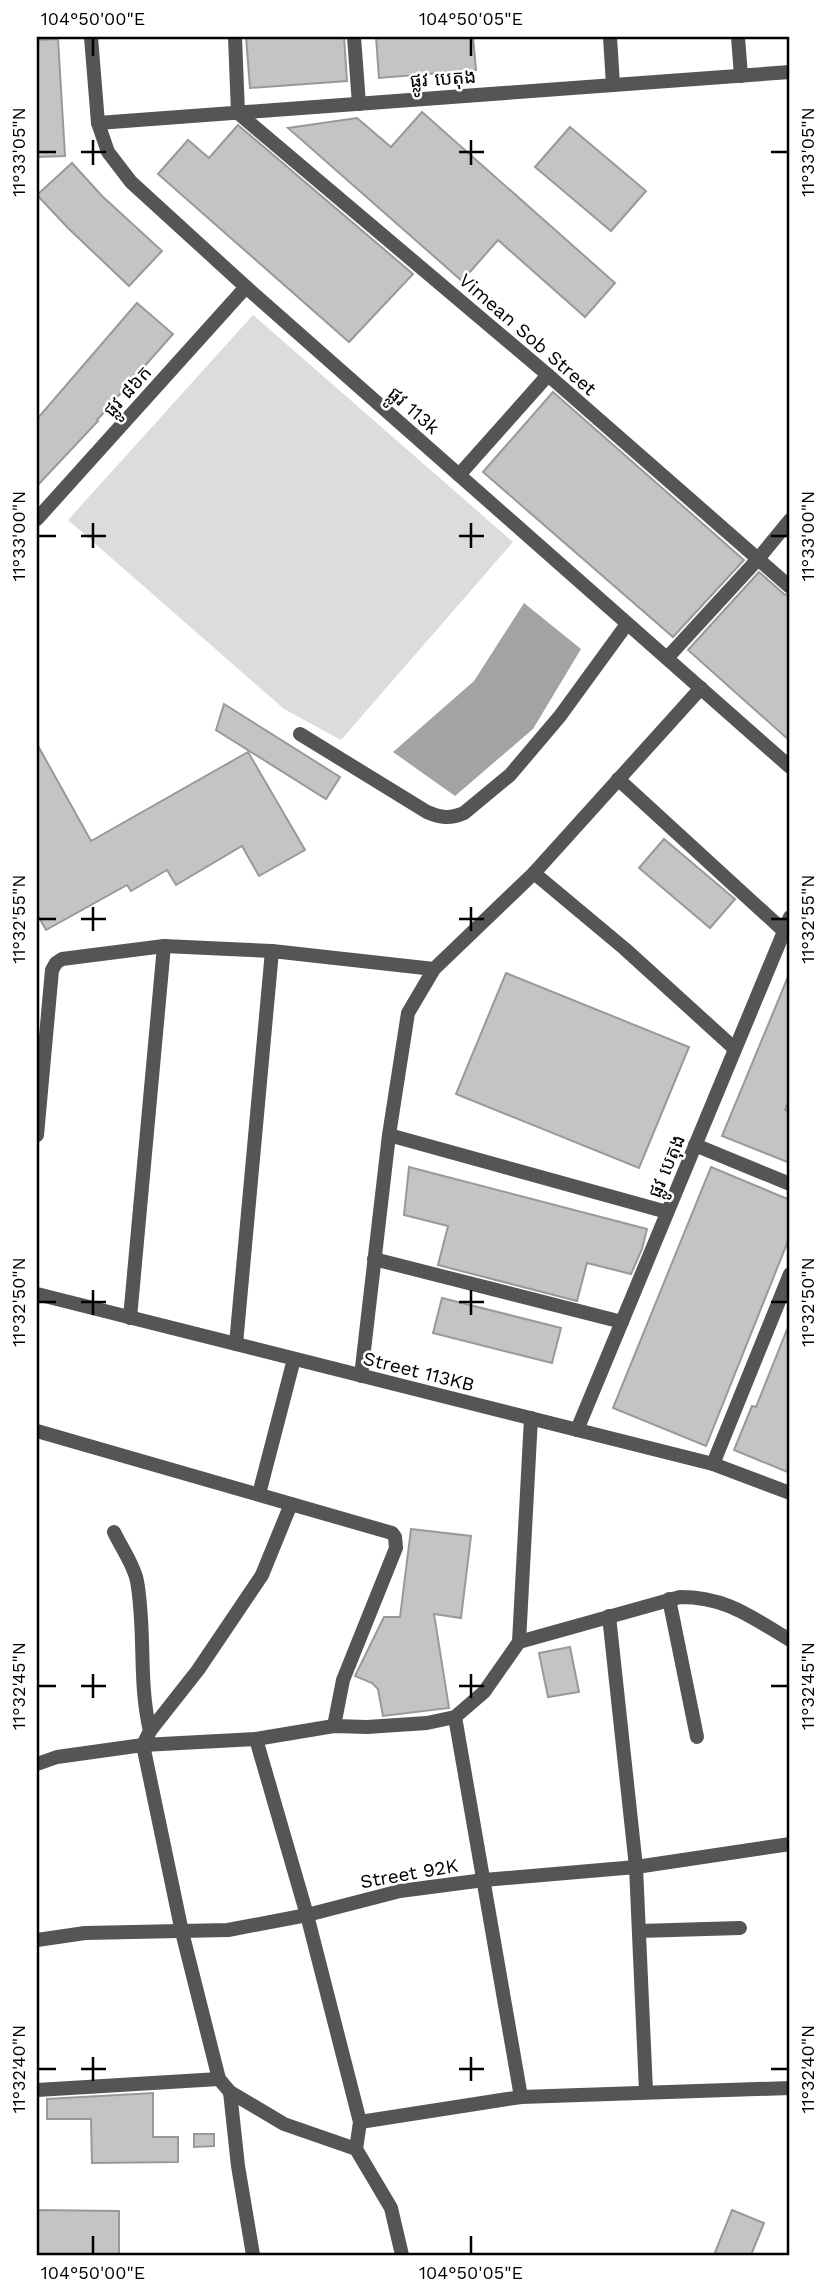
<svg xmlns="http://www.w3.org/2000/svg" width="827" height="2292" viewBox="0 0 827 2292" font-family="'Work Sans','Noto Sans Khmer',sans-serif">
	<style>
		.green { fill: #dcdcdc }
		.water { fill: #a3a3a3 }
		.building { fill: #c4c4c4; stroke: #999; stroke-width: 2 }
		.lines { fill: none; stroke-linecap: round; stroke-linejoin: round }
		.minor { stroke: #555; stroke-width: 14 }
		.tertiary { stroke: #555; stroke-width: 14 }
		.ticks { fill: none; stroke: #000; stroke-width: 2.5 }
		.labels { text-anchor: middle; stroke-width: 5; stroke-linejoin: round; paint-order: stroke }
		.street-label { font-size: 19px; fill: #000; stroke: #fff }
		.neatline { fill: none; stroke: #000; stroke-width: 2.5 }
		.ticks-label { font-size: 18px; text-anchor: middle; fill: #000 }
	</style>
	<rect width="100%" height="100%" fill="#fff"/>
	<polygon class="green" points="253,315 513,542 341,740 284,709 68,520"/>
	<polygon class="water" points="524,603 581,649 533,729 455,796 393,752 474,681"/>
	<g class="building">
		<polygon points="246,37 344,37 347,81 250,88"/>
		<polygon points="376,37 473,37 476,70 379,78"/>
		<polygon points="58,39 65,156 37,157 37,40"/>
		<polygon points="422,112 615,283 585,317 498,240 462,281 288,128 357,118 391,147"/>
		<polygon points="238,125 413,274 349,342 158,174 188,140 209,158"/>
		<polygon points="570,127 646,191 611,231 535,167"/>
		<polygon points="72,163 102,196 162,251 129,286 68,228 37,195"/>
		<polygon points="137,303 173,334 97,420 98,421 37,486 37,419"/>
		<polygon points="553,392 744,560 673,637 483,472"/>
		<polygon points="759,572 784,594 790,596 790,741 688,650"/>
		<polygon points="224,704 340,777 326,799 216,730"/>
		<polygon points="37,744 91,841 248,752 305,850 259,876 242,846 176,885 167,870 131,891 127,885 46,930 37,914"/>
		<polygon points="664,839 735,899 710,928 639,868"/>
		<polygon points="790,972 790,1098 785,1110 790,1112 790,1163 722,1136"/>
		<polygon points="506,973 689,1047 639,1168 456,1094"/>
		<polygon points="409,1167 647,1229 642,1249 631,1274 587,1263 577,1301 438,1265 448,1226 404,1215"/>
		<polygon points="711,1167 790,1200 790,1236 706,1446 613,1408"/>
		<polygon points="442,1298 561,1328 552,1363 433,1333"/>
		<polygon points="790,1322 790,1473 734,1450 752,1406 756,1407"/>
		<polygon points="411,1529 471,1536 461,1618 434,1614 449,1708 383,1716 378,1689 372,1683 355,1676 384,1617 400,1617"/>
		<polygon points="570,1647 579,1692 548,1697 539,1653"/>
		<polygon points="153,2093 153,2137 178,2137 178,2162 92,2163 91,2119 47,2119 47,2099"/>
		<polygon points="194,2134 214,2134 214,2146 194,2147"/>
		<polygon points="37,2210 119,2211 119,2255 37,2255"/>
		<polygon points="732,2210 764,2223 751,2255 714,2255"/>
	</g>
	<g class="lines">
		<g class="minor">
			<polyline points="235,37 238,113 548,375 790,587"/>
			<polyline points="354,37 359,104"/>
			<polyline points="610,37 613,85"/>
			<polyline points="738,37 741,76"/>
			<polyline points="98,123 790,72"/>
			<polyline points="459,475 548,375"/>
			<polyline points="667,658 758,559 790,520"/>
			<path d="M300,734L427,812C441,818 450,819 464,813L510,775L560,716L627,624"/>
			<polyline points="618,779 784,931"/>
			<polyline points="534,873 625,949 735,1049"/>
			<polyline points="37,1135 52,970 56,963 62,959 164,946 272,951 434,969"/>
			<polyline points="389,1135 667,1212"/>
			<polyline points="695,1145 790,1184"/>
			<polyline points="374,1259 622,1322"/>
			<polyline points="37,1294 713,1464 790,1493"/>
			<polyline points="130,1318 164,946"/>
			<polyline points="236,1344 272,951"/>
			<polyline points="361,1376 389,1135 408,1013 434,969 534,873 701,688"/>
			<polyline points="577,1430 790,917"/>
			<polyline points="37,1431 392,1533 395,1537 396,1548 343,1680 334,1726"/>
			<polyline points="713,1464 790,1274"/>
			<polyline points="259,1494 294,1359"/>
			<polyline points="291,1504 262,1575 198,1670 150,1731 143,1745 182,1932 219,2079 230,2092 284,2124 356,2149 391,2208 402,2255"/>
			<path d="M114,1532C121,1547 134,1565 137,1581C146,1631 138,1681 150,1731"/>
			<polyline points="669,1599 697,1737"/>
			<polyline points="609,1616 636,1867 646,2091"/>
			<path d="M519,1642L680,1597C727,1597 751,1617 790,1640"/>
			<polyline points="455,1717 521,2097"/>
			<polyline points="256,1739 307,1915 360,2122 356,2149"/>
			<polyline points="37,1764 57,1757 143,1745 256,1739 334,1726 367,1727 427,1723 455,1717 484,1692 519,1642 531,1418"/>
			<polyline points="639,1931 740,1928"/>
			<polyline points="37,1940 85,1933 228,1930 307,1915 400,1891 484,1880 636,1867 790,1844"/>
			<polyline points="37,2090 219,2079"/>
			<polyline points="230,2092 238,2166 253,2255"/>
			<polyline points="360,2122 521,2097 790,2088"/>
		</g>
		<g class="tertiary">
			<polyline points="91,37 98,123 108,152 131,182 246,287 790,767"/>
			<polyline points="37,519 246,287"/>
		</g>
	</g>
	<path class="ticks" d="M93,38V56M471,38V56M93,140V165M471,140V165M38,152H56M81,152H106M459,152H484M771,152H788M93,523V548M471,523V548M38,536H56M81,536H106M459,536H484M771,536H788M93,907V931M471,907V931M38,919H56M81,919H106M459,919H484M771,919H788M93,1290V1315M471,1290V1315M38,1302H56M81,1302H106M459,1302H484M771,1302H788M93,1674V1698M471,1674V1698M38,1686H56M81,1686H106M459,1686H484M771,1686H788M93,2057V2081M471,2057V2081M38,2069H56M81,2069H106M459,2069H484M771,2069H788M93,2236V2254M471,2236V2254"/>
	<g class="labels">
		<g class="street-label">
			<text transform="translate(443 78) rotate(-4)" y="7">ផ្លូវ បេតុង</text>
			<text transform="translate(528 334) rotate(41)" y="7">Vimean Sob Street</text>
			<text transform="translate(127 391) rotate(-48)" y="7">ផ្លូវ ៨៦ក</text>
			<text transform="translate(414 410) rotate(41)" y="7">ផ្លូវ 113k</text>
			<text transform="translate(666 1166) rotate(-67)" y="7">ផ្លូវ បេតុង</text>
			<text transform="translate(419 1371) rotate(14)" y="7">Street 113KB</text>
			<text transform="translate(409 1873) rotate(-10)" y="7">Street 92K</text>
		</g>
	</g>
	<rect width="827" height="2292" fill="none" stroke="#ffffff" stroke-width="77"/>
	<rect x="38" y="38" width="750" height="2216" class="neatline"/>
	<g class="ticks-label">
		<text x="93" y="25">104°50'00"E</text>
		<text x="471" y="25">104°50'05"E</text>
		<text transform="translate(19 152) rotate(-90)" y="6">11°33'05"N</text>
		<text transform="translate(808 152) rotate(-90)" y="6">11°33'05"N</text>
		<text transform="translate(19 536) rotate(-90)" y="6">11°33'00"N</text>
		<text transform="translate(808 536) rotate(-90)" y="6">11°33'00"N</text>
		<text transform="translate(19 919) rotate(-90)" y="6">11°32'55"N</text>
		<text transform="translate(808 919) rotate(-90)" y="6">11°32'55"N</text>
		<text transform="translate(19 1302) rotate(-90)" y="6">11°32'50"N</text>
		<text transform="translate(808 1302) rotate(-90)" y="6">11°32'50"N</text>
		<text transform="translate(19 1686) rotate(-90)" y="6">11°32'45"N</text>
		<text transform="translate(808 1686) rotate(-90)" y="6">11°32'45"N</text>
		<text transform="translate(19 2069) rotate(-90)" y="6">11°32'40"N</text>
		<text transform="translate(808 2069) rotate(-90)" y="6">11°32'40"N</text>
		<text x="93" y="2279">104°50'00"E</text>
		<text x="471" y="2279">104°50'05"E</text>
	</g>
</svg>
